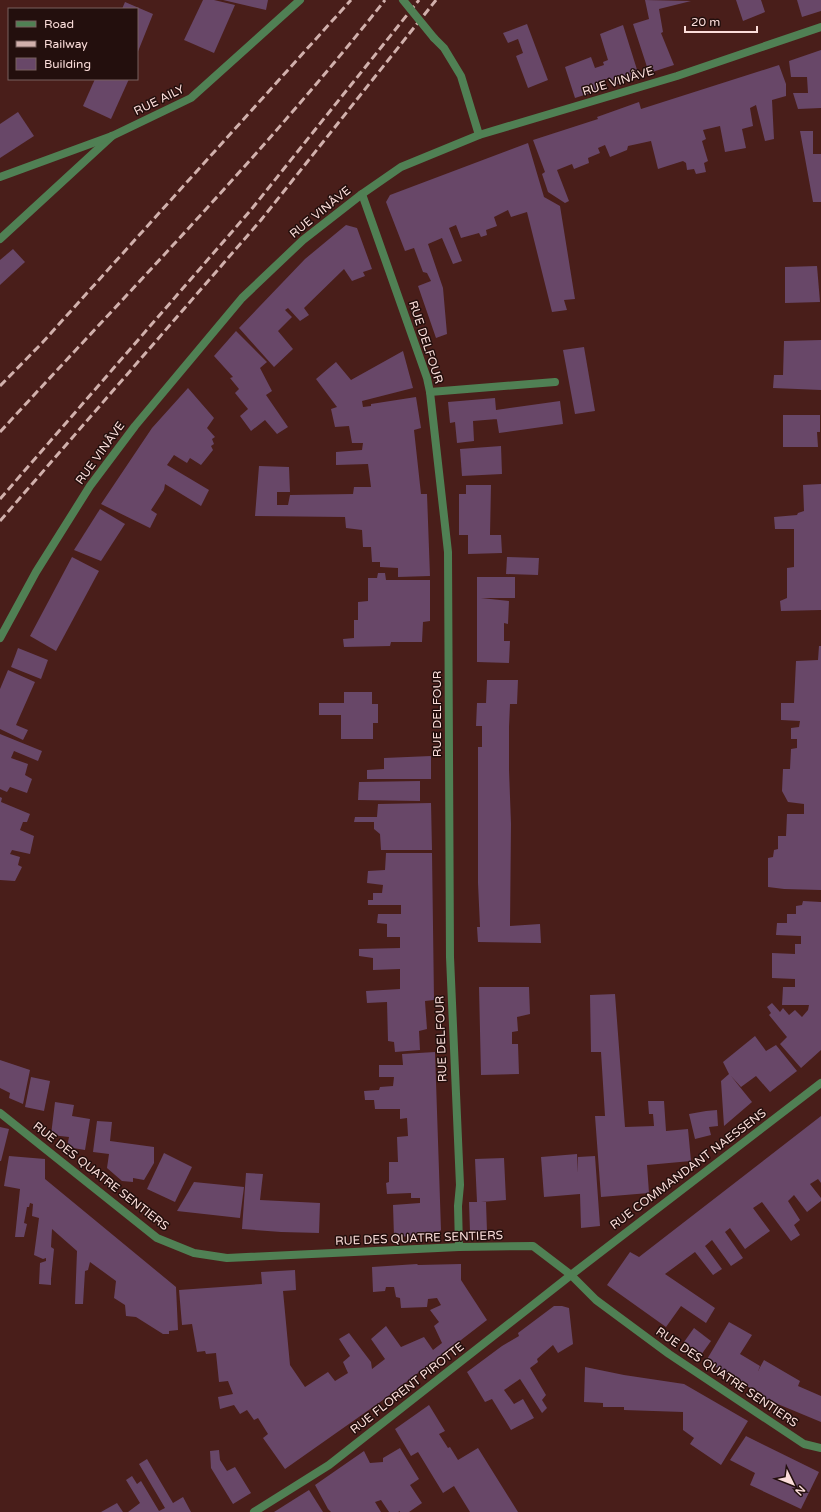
<svg xmlns="http://www.w3.org/2000/svg" width="821" height="1512" viewBox="0 0 821 1512" font-family="'Varela Round',sans-serif">
	<style>
		.building { fill: #684768 }
		.lines { fill: none; stroke-linecap: round; stroke-linejoin: round }
		.service { stroke: #508054; stroke-width: 8 }
		.minor { stroke: #508054; stroke-width: 8 }
		.rail { stroke: #d1b0ac; stroke-width: 3; stroke-dasharray: 8 4; stroke-linecap: butt }
		.minor-bridge { stroke: #508054; stroke-width: 8 }
		.labels { text-anchor: middle; stroke-width: 3; stroke-linejoin: round; paint-order: stroke }
		.street-label { font-size: 12px; fill: #fbddda; stroke: #230f0d }
	</style>
	<rect width="100%" height="100%" fill="#491e1a"/>
	<g class="building">
		<polygon points="203,0 214,0 235,5 214,53 184,40"/>
		<polygon points="223,0 268,0 266,10"/>
		<polygon points="645,0 691,1 659,9 663,32 661,33 674,65 649,73 633,24 649,19"/>
		<polygon points="736,0 761,0 765,12 743,21"/>
		<polygon points="797,0 821,0 821,11 802,17"/>
		<polygon points="125,2 153,14 137,54 137,9 122,9"/>
		<polygon points="527,24 548,80 528,88 516,56 523,53 518,39 508,43 503,33"/>
		<polygon points="623,25 639,76 612,86 609,78 597,83 600,90 575,98 565,67 591,57 595,68 604,65 603,62 608,60 600,34"/>
		<polygon points="821,50 821,108 798,109 793,93 808,93 807,77 791,77 789,61"/>
		<polygon points="779,65 786,84 786,96 772,100 774,139 765,141 756,105 750,108 753,126 742,129 746,148 725,152 720,126 703,130 706,139 702,141 708,161 704,163 706,172 696,174 694,169 687,170 686,163 683,161 658,169 651,141 628,146 627,150 610,157 605,145 598,148 600,153 588,158 589,163 574,169 572,164 557,170 569,201 565,203 548,192 542,174 545,172 533,140 598,119 597,117 639,102 641,109"/>
		<polygon points="95,79 129,79 111,119 83,106"/>
		<polygon points="18,112 34,136 0,158 0,124"/>
		<polygon points="800,131 813,131 813,154 821,154 821,202 813,202"/>
		<polygon points="528,143 544,197 560,206 575,299 564,300 567,310 552,312 527,212 511,217 508,210 494,217 497,226 486,230 487,235 481,237 479,233 461,238 456,225 449,228 462,261 453,264 442,238 428,244 443,288 447,334 436,338 418,286 431,281 427,273 423,272 414,248 405,251 386,202 390,195"/>
		<polygon points="346,225 357,228 372,269 363,272 365,276 352,281 344,269 304,308 309,315 300,321 288,308 285,310 292,317 278,331 293,349 274,367 239,328 305,259"/>
		<polygon points="13,249 25,262 0,285 0,260"/>
		<polygon points="817,266 820,302 785,303 785,267"/>
		<polygon points="236,331 267,362 260,368 272,391 266,395 288,427 277,434 265,420 251,431 240,416 248,409 235,393 239,389 230,378 233,377 214,356"/>
		<polygon points="821,340 821,390 773,388 774,375 783,375 784,341"/>
		<polygon points="584,347 595,411 575,414 563,350"/>
		<polygon points="403,351 413,388 362,401 363,407 371,406 371,404 416,397 421,428 414,430 421,494 427,494 430,576 398,577 398,568 380,567 380,562 372,562 371,547 363,547 362,530 346,528 345,517 255,516 259,466 289,467 290,492 277,492 277,505 288,505 290,495 353,494 354,487 371,487 368,464 336,465 336,452 362,450 363,443 352,443 349,426 335,427 331,409 337,407 316,379 336,362 351,380"/>
		<polygon points="188,388 214,418 207,428 215,437 212,439 214,444 211,446 213,450 201,465 190,458 187,463 174,455 167,465 209,490 201,506 165,484 164,490 151,510 157,514 150,528 101,504 152,428"/>
		<polygon points="495,398 496,410 560,401 563,424 499,433 496,414 497,419 473,421 474,441 457,443 455,422 450,423 448,402"/>
		<polygon points="783,415 820,415 820,432 817,432 818,447 783,447"/>
		<polygon points="501,446 502,474 462,476 460,449"/>
		<polygon points="821,484 821,610 781,611 780,601 787,598 787,568 794,567 794,529 775,529 774,517 797,515 798,513 804,511 803,485"/>
		<polygon points="466,485 491,485 490,535 501,535 502,553 468,554 468,535 477,535 459,535 459,494 466,494"/>
		<polygon points="100,509 125,524 101,561 74,550"/>
		<polygon points="72,557 99,571 56,651 30,636"/>
		<polygon points="507,557 539,558 538,575 506,574"/>
		<polygon points="378,573 385,573 386,580 430,580 430,621 423,622 422,642 391,642 390,646 344,647 343,639 354,638 354,620 358,620 358,602 368,601 368,578 377,578"/>
		<polygon points="477,577 515,577 515,598 481,598 509,601 508,624 504,623 504,641 510,641 509,663 477,662"/>
		<polygon points="819,646 821,646 821,890 784,889 768,887 768,858 773,857 774,850 778,849 778,836 786,836 787,814 804,814 804,804 788,802 782,791 783,769 790,769 791,749 797,748 797,739 791,739 791,728 799,727 800,721 781,720 781,703 794,703 796,661 818,660"/>
		<polygon points="18,648 48,660 41,679 11,667"/>
		<polygon points="8,670 35,682 16,725 28,730 23,740 0,729 0,689"/>
		<polygon points="487,680 518,680 517,704 510,704 509,727 509,770 511,824 510,926 540,924 541,943 478,942 477,927 480,927 478,883 478,747 482,747 482,726 476,726 477,703 486,703"/>
		<polygon points="344,692 372,692 372,704 378,704 378,723 373,723 373,739 341,739 341,715 319,715 319,703 344,703"/>
		<polygon points="0,734 42,751 38,761 14,751 11,758 28,764 25,775 32,779 27,793 10,787 7,792 0,789"/>
		<polygon points="431,756 431,779 367,779 367,770 384,769 384,758"/>
		<polygon points="420,781 420,801 358,800 359,782"/>
		<polygon points="0,797 2,798 1,802 30,814 27,822 23,822 20,830 34,836 30,854 12,850 10,854 20,857 18,865 22,867 15,881 0,880"/>
		<polygon points="431,803 432,850 381,850 380,834 374,829 374,822 354,822 355,817 377,817 378,804"/>
		<polygon points="386,853 432,853 434,1000 425,1001 427,1029 419,1031 420,1050 395,1052 394,1042 388,1041 387,1002 367,1003 366,991 400,989 400,969 373,970 373,958 359,956 359,949 400,948 400,937 387,937 387,924 377,923 378,914 401,914 401,905 368,905 368,900 373,900 373,893 382,893 383,885 367,883 368,871 385,870"/>
		<polygon points="803,901 821,902 821,1050 801,1068 780,1044 787,1037 769,1015 771,1013 767,1007 772,1003 780,1012 783,1008 789,1015 795,1010 802,1017 808,1010 809,1005 782,1005 783,987 795,987 795,979 772,978 772,953 795,954 795,944 801,944 801,936 776,935 777,923 787,923 787,914 796,914 796,906 802,905"/>
		<polygon points="479,987 529,987 530,1014 517,1017 518,1031 512,1032 512,1044 518,1044 519,1074 481,1075"/>
		<polygon points="615,994 625,1127 654,1126 653,1114 649,1114 648,1101 664,1101 666,1131 688,1129 691,1161 647,1165 649,1193 601,1197 595,1116 605,1116 601,1052 591,1052 590,995"/>
		<polygon points="755,1036 766,1051 776,1045 797,1071 770,1092 756,1076 741,1087 731,1076 752,1102 724,1126 721,1081 729,1074 723,1062"/>
		<polygon points="435,1052 441,1230 436,1235 394,1237 393,1205 420,1203 420,1198 411,1198 411,1193 387,1194 386,1183 389,1182 389,1162 398,1162 397,1137 408,1136 407,1118 400,1119 400,1109 375,1109 374,1100 365,1100 364,1091 379,1090 380,1087 393,1086 394,1077 379,1077 379,1065 403,1065 402,1054"/>
		<polygon points="0,1060 30,1070 23,1104 9,1098 10,1093 0,1088"/>
		<polygon points="31,1077 50,1081 44,1111 25,1107"/>
		<polygon points="55,1102 74,1105 72,1116 90,1119 85,1150 67,1147 69,1137 51,1135"/>
		<polygon points="717,1110 718,1126 709,1127 711,1135 695,1139 689,1114 706,1111"/>
		<polygon points="821,1116 821,1183 818,1179 810,1184 821,1198 821,1201 807,1212 794,1195 788,1201 800,1220 794,1225 800,1235 791,1241 762,1202 753,1208 770,1231 745,1249 730,1228 725,1232 743,1258 731,1266 712,1240 705,1246 722,1269 713,1275 695,1252 665,1274 715,1308 706,1323 681,1306 666,1327 607,1285 630,1252 639,1257"/>
		<polygon points="97,1121 112,1122 110,1141 154,1147 154,1163 144,1180 133,1178 133,1182 122,1181 107,1168 109,1154 93,1152"/>
		<polygon points="0,1127 9,1129 1,1161 0,1161"/>
		<polygon points="164,1153 192,1167 175,1202 147,1189"/>
		<polygon points="577,1154 578,1173 578,1157 595,1156 600,1226 581,1228 580,1194 544,1197 541,1157"/>
		<polygon points="9,1156 45,1159 45,1179 176,1287 178,1330 169,1331 169,1334 163,1334 136,1317 126,1316 125,1305 114,1298 116,1281 90,1262 88,1270 85,1271 83,1304 75,1304 77,1251 52,1229 51,1247 54,1249 51,1279 51,1285 39,1284 40,1263 46,1261 46,1258 43,1259 34,1255 39,1218 32,1216 33,1204 30,1203 29,1207 27,1207 24,1223 27,1224 24,1237 15,1237 20,1189 4,1186"/>
		<polygon points="504,1158 506,1200 481,1202 486,1202 487,1232 470,1232 469,1202 477,1202 475,1159"/>
		<polygon points="246,1173 263,1174 260,1200 320,1203 319,1233 281,1232 242,1229"/>
		<polygon points="194,1182 244,1187 240,1218 177,1211"/>
		<polygon points="417,1264 418,1265 461,1264 461,1280 487,1320 383,1400 285,1469 263,1438 268,1434 258,1418 254,1420 247,1410 240,1414 234,1405 220,1409 218,1397 233,1394 228,1381 219,1382 216,1353 206,1354 205,1351 197,1352 192,1324 182,1325 179,1290 262,1284 261,1272 295,1270 296,1290 283,1291 290,1365 305,1387 328,1372 335,1381 348,1373 343,1362 350,1356 339,1339 349,1333 371,1362 372,1369 385,1359 371,1339 386,1326 401,1347 424,1337 433,1350 442,1343 434,1326 439,1322 430,1310 441,1305 437,1298 428,1299 427,1307 401,1308 400,1298 396,1297 394,1287 386,1287 385,1291 373,1292 372,1267"/>
		<polygon points="554,1306 562,1306 569,1308 573,1344 558,1353 553,1345 537,1359 538,1362 530,1368 546,1395 542,1400 547,1408 542,1413 520,1379 504,1390 514,1404 523,1399 534,1418 511,1430 492,1399 485,1402 467,1372 502,1346 519,1336 518,1333"/>
		<polygon points="729,1322 752,1335 740,1354 760,1366 758,1371 764,1360 800,1381 798,1386 821,1396 821,1422 761,1397 762,1393 750,1388 706,1361"/>
		<polygon points="694,1328 711,1341 701,1355 684,1342"/>
		<polygon points="585,1367 624,1375 684,1384 748,1421 721,1465 690,1444 694,1438 683,1430 683,1412 624,1410 624,1407 603,1407 603,1403 584,1402"/>
		<polygon points="429,1405 445,1431 439,1434 448,1448 450,1447 458,1460 478,1448 518,1512 470,1512 454,1486 443,1493 418,1452 411,1456 395,1429"/>
		<polygon points="746,1436 819,1472 801,1509 750,1485 755,1473 730,1460"/>
		<polygon points="400,1448 419,1479 410,1485 422,1503 409,1512 400,1512 400,1511 398,1512 389,1512 381,1500 375,1502 381,1512 331,1512 328,1509 315,1485 364,1451 370,1463 383,1462 383,1458"/>
		<polygon points="219,1450 220,1460 227,1471 235,1467 251,1493 233,1504 211,1468 210,1451"/>
		<polygon points="147,1459 173,1503 183,1497 191,1512 128,1512 140,1503 126,1480 132,1476 137,1484 141,1481 159,1511 165,1508 139,1464"/>
		<polygon points="309,1490 323,1512 274,1512 293,1500"/>
		<polygon points="117,1503 123,1512 101,1512"/>
	</g>
	<g class="lines">
		<g class="service">
			<polyline points="0,239 112,136"/>
			<polyline points="430,392 555,382"/>
		</g>
		<g class="minor">
			<polyline points="434,38 444,48 461,76 479,135"/>
			<polyline points="0,177 112,136 191,98 300,0"/>
			<polyline points="362,194 427,378 430,392 448,552 450,957 460,1185 458,1206 459,1247"/>
			<polyline points="0,638 36,572 90,486 135,426 242,298 303,240 362,194 401,167 479,135 677,76 821,27"/>
			<polyline points="0,1113 157,1238 194,1253 227,1258 459,1247 533,1246 571,1275 596,1300 669,1354 804,1444 821,1448"/>
			<polyline points="254,1512 329,1465 571,1275 821,1083"/>
		</g>
		<g class="rail">
			<polyline points="0,386 42,343 351,0"/>
			<path d="M0,432C130,290 266,151 385,0"/>
			<polyline points="0,499 250,211 419,0"/>
			<polyline points="0,521 261,220 436,0"/>
		</g>
		<polyline class="minor-bridge" points="403,0 434,38"/>
	</g>
	<g class="labels">
		<g class="street-label">
			<text transform="translate(618 81) rotate(-17)" y="4">RUE VINÂVE</text>
			<text transform="translate(159 100) rotate(-26)" y="4">RUE AILY</text>
			<text transform="translate(320 212) rotate(-39)" y="4">RUE VINÂVE</text>
			<text transform="translate(426 342) rotate(72)" y="4">RUE DELFOUR</text>
			<text transform="translate(100 453) rotate(-54)" y="4">RUE VINÂVE</text>
			<text transform="translate(437 714) rotate(-90)" y="4">RUE DELFOUR</text>
			<text transform="translate(441 1039) rotate(-92)" y="4">RUE DELFOUR</text>
			<text transform="translate(688 1169) rotate(-37)" y="4">RUE COMMANDANT NAESSENS</text>
			<text transform="translate(101 1176) rotate(38)" y="4">RUE DES QUATRE SENTIERS</text>
			<text transform="translate(419 1238) rotate(-2)" y="4">RUE DES QUATRE SENTIERS</text>
			<text transform="translate(727 1377) rotate(34)" y="4">RUE DES QUATRE SENTIERS</text>
			<text transform="translate(407 1388) rotate(-38)" y="4">RUE FLORENT PIROTTE</text>
		</g>
	</g>
	<rect x="8" y="8" width="130" height="72" fill="#230f0d" stroke="#79615f"/>
	<rect x="16" y="21" width="20" height="6" fill="#508054" stroke="#79615f"/>
	<text x="44" y="28" font-size="12" fill="#fbddda">Road</text>
	<rect x="16" y="41" width="20" height="6" fill="#d1b0ac" stroke="#79615f"/>
	<text x="44" y="48" font-size="12" fill="#fbddda">Railway</text>
	<rect x="16" y="58" width="20" height="12" fill="#684768" stroke="#79615f"/>
	<text x="44" y="68" font-size="12" fill="#fbddda">Building</text>
	<g transform="translate(793 1484) rotate(133)" stroke="#230f0d" stroke-width="3" paint-order="stroke">
	<path d="M0-3L7 15L0 10L-7 15Z" fill="#fbddda"/>
	<text y="-6" font-size="11" font-weight="bold" text-anchor="middle" fill="#fbddda">N</text>
	</g>
	<path d="M685 26v6h72v-6" fill="none" stroke="#fbddda" stroke-width="2"/>
	<text x="691" y="26" font-size="12" fill="#fbddda" stroke="#230f0d" stroke-width="3" paint-order="stroke">20 m</text>
</svg>
